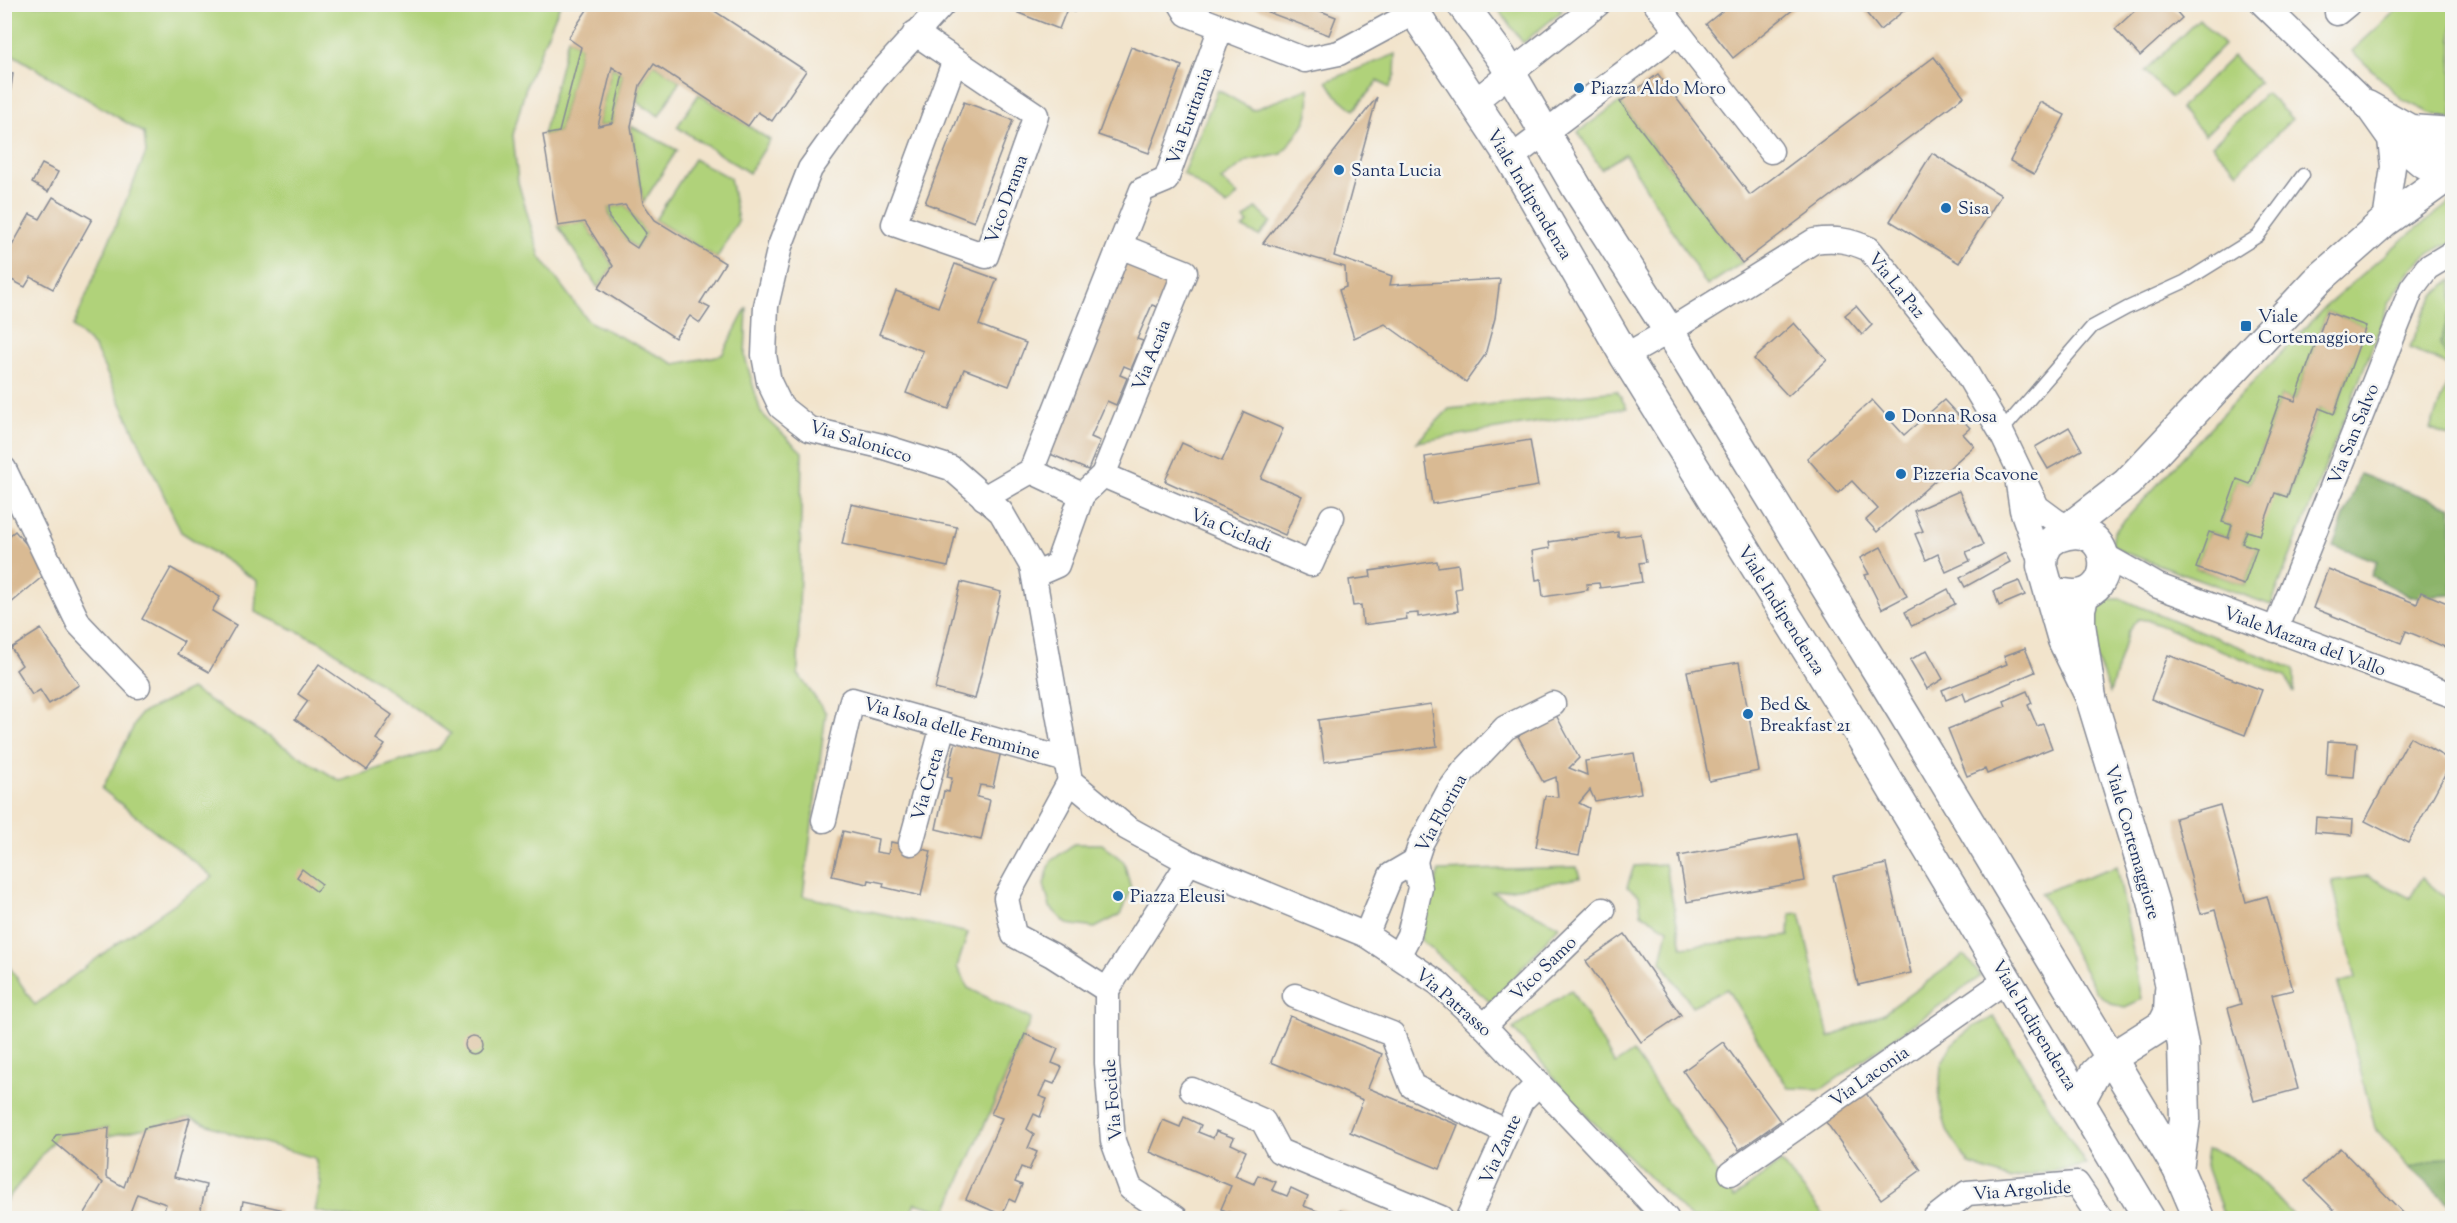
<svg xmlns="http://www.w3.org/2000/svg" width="2457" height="1223" viewBox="0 0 2457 1223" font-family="'Sorts Mill Goudy',serif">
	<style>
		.green { fill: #b0d27a; stroke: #66806c; stroke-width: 1.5; fill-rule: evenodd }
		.forest { fill: #8cb46a; stroke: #547264; stroke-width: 1.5 }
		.building { fill: #d9ba93; fill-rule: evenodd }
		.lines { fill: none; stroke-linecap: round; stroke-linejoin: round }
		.service-casing { stroke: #868a95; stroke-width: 15 }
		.minor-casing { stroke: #868a95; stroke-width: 27 }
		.tertiary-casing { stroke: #868a95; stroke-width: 33 }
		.service { stroke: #fff; stroke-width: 12 }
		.minor { stroke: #fff; stroke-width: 24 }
		.tertiary { stroke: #fff; stroke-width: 30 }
		.poi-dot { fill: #1f6fb2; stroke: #f6f6f2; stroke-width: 2 }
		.labels { text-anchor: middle; stroke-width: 5; stroke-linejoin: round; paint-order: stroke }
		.poi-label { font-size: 18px; fill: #1b2f5e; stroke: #f6f6f2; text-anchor: start }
		.street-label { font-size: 18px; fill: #1b2f5e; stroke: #f6f6f2 }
	</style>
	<rect width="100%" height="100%" fill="#f6f6f2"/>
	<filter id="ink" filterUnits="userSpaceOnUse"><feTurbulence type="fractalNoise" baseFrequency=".0167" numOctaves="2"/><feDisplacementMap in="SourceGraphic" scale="12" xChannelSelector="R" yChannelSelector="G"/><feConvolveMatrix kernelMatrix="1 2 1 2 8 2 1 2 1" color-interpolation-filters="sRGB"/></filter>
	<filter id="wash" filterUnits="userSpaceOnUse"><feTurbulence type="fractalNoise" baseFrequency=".008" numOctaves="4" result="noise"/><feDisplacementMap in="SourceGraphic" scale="24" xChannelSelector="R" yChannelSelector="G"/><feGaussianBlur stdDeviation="1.35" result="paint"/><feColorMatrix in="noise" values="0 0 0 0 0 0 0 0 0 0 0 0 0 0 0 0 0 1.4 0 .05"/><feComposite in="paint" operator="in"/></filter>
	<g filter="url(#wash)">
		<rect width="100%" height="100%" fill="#f2e4cc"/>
		<g class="green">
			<polygon points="5,5 560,5 527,83 513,135 518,182 540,257 588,321 675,364 722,355 747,307 745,357 761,413 802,452 798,674 826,713 803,896 968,933 957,967 968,988 1031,1019 946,1212 915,1203 909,1218 350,1218 315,1211 321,1184 315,1158 230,1133 190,1118 109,1136 108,1128 56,1135 53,1141 5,1202 4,959 35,1005 116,944 213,877 102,789 140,714 191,689 340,781 438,749 451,734 321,642 255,612 257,581 181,532 95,348 73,327 146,153 144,133 5,50"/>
			<polygon points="1495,5 1557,5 1562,11 1523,43"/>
			<polygon points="2402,5 2452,5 2452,120 2430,113 2403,100 2352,51"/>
			<polygon points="2199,19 2224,45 2171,98 2145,71"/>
			<polygon points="568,38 581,47 559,132 543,135"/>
			<polygon points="1396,54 1395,75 1389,88 1378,81 1354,110 1335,94 1327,81"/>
			<polygon points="2233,56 2259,82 2205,135 2180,108"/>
			<polygon points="654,64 680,81 659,116 637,102 640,85"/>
			<polygon points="612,67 623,74 612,123 598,126"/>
			<path d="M1309,88C1312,122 1301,128 1282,154L1248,161L1221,180L1238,195L1227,206L1183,173L1218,90L1253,110Z"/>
			<polygon points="2266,93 2292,119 2238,172 2212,145"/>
			<polygon points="699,94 770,140 749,173 677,127"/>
			<polygon points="1620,102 1742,263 1707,286 1625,154 1601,169 1578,132"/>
			<polygon points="631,126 677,150 643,203"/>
			<polygon points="694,159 730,178 738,221 717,258 655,220"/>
			<path d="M2452,201V243C2421,252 2404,277 2389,304L2271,605L2123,552L2112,544L2114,532L2215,422L2325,307L2403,239ZM2327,312L2365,326L2335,413L2319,408L2288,497L2275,493L2247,531L2242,543L2257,549L2244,585L2196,568L2209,532L2228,538L2232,525L2222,521L2237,480L2250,484L2281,396L2295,401Z"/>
			<path d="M625,205L646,233L637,248C623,239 610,224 608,208Z"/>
			<polygon points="1256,208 1271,222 1259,236 1243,228 1248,223 1244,219"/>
			<polygon points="585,222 613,266 598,288 558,226"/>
			<path d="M2452,280V367L2410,348C2421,321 2427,296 2452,280Z"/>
			<polygon points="2452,370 2452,432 2450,437 2430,429"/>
			<polygon points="1617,391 1627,408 1417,442 1449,409"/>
			<path d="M2106,599H2121L2294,669V693L2285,676L2147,620L2138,619L2128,631L2110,693C2103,674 2082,630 2092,611C2095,605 2101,603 2106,599Z"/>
			<polygon points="1074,844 1102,844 1124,862 1131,889 1120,915 1095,928 1067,924 1050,907 1044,884 1051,861"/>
			<polygon points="1665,864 1682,947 1789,936 1790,914 1800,913 1829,1038 1884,1013 1964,955 1981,976 1822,1089 1788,1088 1727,989 1692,1006 1661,961 1668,929 1641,913 1639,895 1627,887 1634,866"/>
			<polygon points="2117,866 2142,999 2125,1007 2111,1004 2096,991 2041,893"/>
			<polygon points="1577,867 1580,878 1492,892 1559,926 1491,1003 1420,939 1439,871"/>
			<polygon points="2368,876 2410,898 2422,878 2452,903 2452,1206 2410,1168 2375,1128 2338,983 2356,978 2332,881"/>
			<polygon points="1571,990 1615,1064 1633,1052 1734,1198 1781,1162 1826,1218 1691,1218 1588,1117 1513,1029"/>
			<polygon points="1994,1017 2086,1165 2010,1179 1970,1165 1947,1131 1939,1100 1941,1065 1952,1044 1973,1027"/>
			<path d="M2207,1149C2239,1152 2274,1196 2296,1218H2225L2205,1164Z"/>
		</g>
		<g class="forest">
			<polygon points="2452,310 2452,366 2440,345 2448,316"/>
			<polygon points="2360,474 2452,507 2452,595 2410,597 2371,576 2377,561 2333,546"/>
			<polygon points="2452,1155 2452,1206 2410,1168"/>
		</g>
		<g id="blocks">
			<g class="building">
				<path d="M591,4H688L691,6L704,4L806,71L772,121L758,112L748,126L654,64L640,85L631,126L643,203L655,220L725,263L700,303L710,308L700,323L690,316L675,338L598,288L613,266L585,222L558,226L543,135L559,132L581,47L568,38ZM612,67L623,74L612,123L598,126ZM625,205L646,233L637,248L628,242L609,218L608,208Z"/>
				<polygon points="1019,4 1078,4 1074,12 1067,9 1059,29 1016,12"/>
				<polygon points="1321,4 1318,10 1336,17 1329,35 1249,5"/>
				<polygon points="1731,4 1800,4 1733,58 1706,24"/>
				<polygon points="1859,4 1912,4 1880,30"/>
				<polygon points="2142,4 2170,4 2182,18 2140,56 2115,29"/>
				<polygon points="1131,47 1182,66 1149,153 1098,135"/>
				<polygon points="1934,57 1964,96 1742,263 1620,102 1658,74 1750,195"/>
				<polygon points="5,73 13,74 6,121 5,121"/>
				<polygon points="1377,97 1334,256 1392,276 1390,285 1500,279 1495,318 1485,355 1466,382 1385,324 1354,338 1339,290 1346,287 1345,267 1263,243"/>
				<polygon points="964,102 1013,120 974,222 925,203"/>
				<polygon points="2040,102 2065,115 2034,174 2010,161"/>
				<polygon points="1932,153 2001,195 1959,263 1890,221"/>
				<polygon points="42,164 58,172 48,192 32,183"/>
				<polygon points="53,197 92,219 53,289 31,277 25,287 4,276 4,260 30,214 40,219"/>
				<polygon points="1127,260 1170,279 1158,307 1152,305 1137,339 1143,341 1131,369 1124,366 1120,375 1127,378 1116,405 1107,401 1091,437 1100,441 1088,470 1043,451"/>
				<polygon points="955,264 997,279 979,325 1026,343 1009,386 964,369 949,409 906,393 923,351 879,334 896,291 938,307"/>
				<polygon points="1856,306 1872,325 1862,335 1845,315"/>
				<polygon points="2327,312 2366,326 2334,414 2319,408 2287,497 2275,493 2260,535 2247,531 2242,543 2257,548 2244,585 2196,568 2209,532 2228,538 2232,525 2222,522 2237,479 2250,484 2281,396 2295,401"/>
				<polygon points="1794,323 1827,360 1788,396 1754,359"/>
				<polygon points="1872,400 1904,435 1944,400 1970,428 1963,434 1974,446 1877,532 1866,520 1878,509 1852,481 1838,493 1807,458"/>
				<polygon points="1244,412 1283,429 1261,478 1302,496 1285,535 1165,481 1182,443 1222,461"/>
				<polygon points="2069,427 2082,450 2048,469 2035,447"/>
				<polygon points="1530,440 1538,486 1432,504 1425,457"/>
				<polygon points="1959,491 1983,545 1966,552 1970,561 1946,572 1938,554 1926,560 1915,534 1923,531 1914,511"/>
				<polygon points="851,504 957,527 948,567 842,544"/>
				<polygon points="15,531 49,571 10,604 4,598 4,540"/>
				<polygon points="1618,532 1618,537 1641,534 1646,562 1639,563 1642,582 1600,588 1599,583 1587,584 1588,590 1543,597 1541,579 1536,580 1532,551 1550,548 1549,542"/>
				<polygon points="1881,547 1907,596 1882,609 1865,575 1869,574 1860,558"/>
				<polygon points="2005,553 2010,562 1965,587 1960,578"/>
				<polygon points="1437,561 1438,567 1458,564 1461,588 1455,589 1458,611 1418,617 1418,613 1406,614 1407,619 1363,625 1361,605 1353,606 1349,580 1371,577 1370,571"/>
				<polygon points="171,568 220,597 212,611 236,625 209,672 177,654 184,642 142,619"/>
				<polygon points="2328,569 2417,604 2421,592 2452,605 2452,650 2406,631 2401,643 2313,608"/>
				<polygon points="2019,581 2025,595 1999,606 1994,591"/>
				<polygon points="961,582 1001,592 975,699 935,689"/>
				<polygon points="1948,589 1955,604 1912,626 1905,612"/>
				<polygon points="41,629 79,685 49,704 40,690 32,695 16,670 22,665 11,648"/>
				<polygon points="2025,648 2035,672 1966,701 1963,693 1946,700 1942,690 2007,664 2004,656"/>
				<polygon points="1927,650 1943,679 1927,689 1910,660"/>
				<polygon points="2168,655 2262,690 2245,735 2151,699"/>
				<polygon points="1739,662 1759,771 1709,781 1687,671"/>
				<polygon points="319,664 392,715 376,739 385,745 367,770 295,719 308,701 298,694"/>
				<polygon points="2027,691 2032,703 2028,705 2037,726 2043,724 2052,748 1987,774 1985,769 1967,776 1948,729 2006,706 2004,701"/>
				<polygon points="1431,704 1437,746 1324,762 1318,720"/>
				<polygon points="1556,715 1579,758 1569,768 1587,775 1585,761 1634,753 1641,793 1595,801 1590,790 1579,803 1589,808 1579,855 1536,847 1545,796 1558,797 1556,777 1543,782 1518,736"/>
				<polygon points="2410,737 2452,761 2408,843 2365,821"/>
				<polygon points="956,741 1001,751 993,787 980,785 977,797 990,800 981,840 936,829 944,791 949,792 952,778 947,777"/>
				<polygon points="2328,741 2357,743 2354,777 2326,775"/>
				<polygon points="2220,805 2246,902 2267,896 2293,990 2272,995 2298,1089 2254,1101 2228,1008 2241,1004 2215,910 2201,914 2175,818"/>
				<polygon points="2316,817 2353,820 2352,835 2315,832"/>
				<polygon points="843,831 878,839 876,852 888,854 891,842 931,851 921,896 883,887 884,883 869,880 868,884 832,876"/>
				<polygon points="1797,834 1805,881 1687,902 1679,856"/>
				<polygon points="1886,864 1911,973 1858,985 1833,876"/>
				<polygon points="302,869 322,884 316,891 297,877"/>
				<polygon points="1625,934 1681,1015 1641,1042 1586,961"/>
				<polygon points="1290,1016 1382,1054 1368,1088 1458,1125 1440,1169 1350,1132 1363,1100 1271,1062"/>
				<polygon points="1025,1034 1058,1049 1052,1063 1062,1067 1054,1084 1046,1081 1039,1096 1047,1099 1040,1117 1034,1114 1027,1129 1034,1134 1028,1148 1037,1152 1029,1170 1021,1167 1015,1182 1022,1185 1015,1202 1009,1199 1002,1215 966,1199 1002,1118 991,1114"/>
				<circle cx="474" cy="1045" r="9"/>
				<polygon points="1723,1042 1780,1121 1739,1150 1683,1071"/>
				<polygon points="1863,1089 1921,1170 1881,1199 1823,1118"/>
				<polygon points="1184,1117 1201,1125 1198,1132 1213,1138 1216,1131 1234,1138 1231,1144 1246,1151 1235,1176 1254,1184 1258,1175 1276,1182 1272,1190 1287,1196 1291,1188 1308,1196 1304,1206 1335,1218 1243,1218 1221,1209 1231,1186 1150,1152 1163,1120 1180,1127"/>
				<polygon points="190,1118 174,1177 206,1185 199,1218 162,1218 166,1204 137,1194 128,1218 82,1218 103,1183 53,1141 56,1135 109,1128 106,1177 124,1187 144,1128"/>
				<polygon points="2340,1148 2408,1218 2342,1218 2305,1181"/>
				<polygon points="243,1201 280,1209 278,1218 240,1218"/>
				<polygon points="1339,1210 1360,1218 1335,1218"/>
			</g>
		</g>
	</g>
	<g filter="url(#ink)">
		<use href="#blocks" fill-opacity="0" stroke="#868a95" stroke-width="1.5"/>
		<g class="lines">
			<defs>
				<polyline id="service" points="2001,432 2092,327 2127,308 2184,282 2258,236 2303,175"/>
				<g id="minor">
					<polyline points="943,4 874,80 810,169 780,246 766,306 764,355 769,382 781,407 809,429 881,446 951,468 1001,512 1032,566 1070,781"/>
					<polyline points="1181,4 1187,14 1221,27"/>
					<polyline points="1656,4 1771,151"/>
					<polyline points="2263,4 2363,101 2390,139 2393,167 2385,221"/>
					<polyline points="2337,13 2348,4"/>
					<polyline points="915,33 1036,115 986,256 894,224 955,60"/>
					<polyline points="1474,102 1598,4"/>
					<polyline points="2368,103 2411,127 2452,130"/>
					<polyline points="2411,127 2433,147 2446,178"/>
					<polyline points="2390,139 2420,164 2446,178"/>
					<polyline points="1511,158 1677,33"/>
					<path d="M1625,356L1669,331L1814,241C1835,238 1849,240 1869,249L1960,362L2001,432L2037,507L2056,521L2080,533"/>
					<polyline points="4,469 79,624 138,686"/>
					<polyline points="1031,471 1082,495 1057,565 1034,575"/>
					<polyline points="1103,475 1311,564 1332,517"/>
					<polyline points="2018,484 2022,510 2042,566"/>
					<polyline points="1082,495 1103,475 1185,272 1120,246"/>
					<polyline points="984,498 1031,471 1142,190 1166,180 1221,27 1305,60 1339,53 1415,12"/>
					<polyline points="2105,556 2158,586 2452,695"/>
					<polyline points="2275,630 2412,288 2427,268 2452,253"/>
					<polyline points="824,820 852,700 1066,760"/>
					<polyline points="911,843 943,726"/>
					<polyline points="1415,861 1421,843 1449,791 1463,772 1505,728 1553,704"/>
					<polyline points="1189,862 1107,990 1052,955 1014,935 1006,898 1070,781 1127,828 1189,862 1366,935 1438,983 1484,1026 1666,1218"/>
					<polyline points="1366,935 1391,875 1415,861 1420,888 1409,935 1398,956"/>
					<polyline points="1107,990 1107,1063 1113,1141 1130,1188 1176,1218"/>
					<polyline points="1295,996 1392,1034 1412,1086 1507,1132"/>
					<polyline points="1484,1026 1603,910"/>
					<polyline points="1192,1090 1263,1121 1279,1151 1441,1218"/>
					<polyline points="1731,1173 2008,979"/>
					<polyline points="1468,1218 1521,1101 1538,1084"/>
					<polyline points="1935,1218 1967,1193 2077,1184 2100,1218"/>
				</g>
				<g id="tertiary">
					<polyline points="1409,4 1511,158 1625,356 1859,733 2149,1218"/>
					<polyline points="1462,4 1501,57 1577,188 1669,331 1904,714 2178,1169 2199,1218"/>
					<path d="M2058,537C2116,514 2121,606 2064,594"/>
					<polyline points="2084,594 2080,609 2080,624 2091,698 2153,901 2183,1045 2185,1119 2178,1169"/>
					<polyline points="2091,698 2063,640 2045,577 2042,566 2043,554 2048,544 2127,483 2317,281 2385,221 2452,173"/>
					<polyline points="2080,1101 2095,1073 2111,1058 2163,1025 2169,1013 2170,991"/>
				</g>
			</defs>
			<use href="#service" class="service-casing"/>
			<use href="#minor" class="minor-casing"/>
			<use href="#tertiary" class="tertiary-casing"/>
			<use href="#service" class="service"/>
			<use href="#minor" class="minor"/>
			<use href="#tertiary" class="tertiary"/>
		</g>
	</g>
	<g class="poi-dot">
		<circle cx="1579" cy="88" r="6"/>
		<circle cx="1339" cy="170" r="6"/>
		<circle cx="1946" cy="208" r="6"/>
		<rect x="2240" y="320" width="12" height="12" rx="3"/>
		<circle cx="1890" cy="416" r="6"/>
		<circle cx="1901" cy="474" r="6"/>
		<circle cx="1748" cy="714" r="6"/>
		<circle cx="1118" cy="896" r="6"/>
	</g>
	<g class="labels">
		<g class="poi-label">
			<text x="1591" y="94">Piazza Aldo Moro</text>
			<text x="1351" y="176">Santa Lucia</text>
			<text x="1958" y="214">Sisa</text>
			<text x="2258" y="322">Viale<tspan x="2258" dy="21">Cortemaggiore</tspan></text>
			<text x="1902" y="422">Donna Rosa</text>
			<text x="1913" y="480">Pizzeria Scavone</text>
			<text x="1760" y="710">Bed &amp;<tspan x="1760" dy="21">Breakfast 21</tspan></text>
			<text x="1130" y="902">Piazza Eleusi</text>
		</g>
		<g class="street-label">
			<text transform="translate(1189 116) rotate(-70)" y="6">Via Euritania</text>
			<text transform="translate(1530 194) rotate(59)" y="6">Viale Indipendenza</text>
			<text transform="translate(1006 199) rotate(-70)" y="6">Vico Drama</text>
			<text transform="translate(1897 285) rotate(51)" y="6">Via La Paz</text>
			<text transform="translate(1151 355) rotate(-68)" y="6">Via Acaia</text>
			<text transform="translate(2353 434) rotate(-68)" y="6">Via San Salvo</text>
			<text transform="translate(861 441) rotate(17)" y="6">Via Salonicco</text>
			<text transform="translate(1231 530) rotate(23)" y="6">Via Cicladi</text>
			<text transform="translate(1782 610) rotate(58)" y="6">Viale Indipendenza</text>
			<text transform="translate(2305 641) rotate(20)" y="6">Viale Mazara del Vallo</text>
			<text transform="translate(952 728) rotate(16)" y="6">Via Isola delle Femmine</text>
			<text transform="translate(927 784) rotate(-74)" y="6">Via Creta</text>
			<text transform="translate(1441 813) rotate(-61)" y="6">Via Florina</text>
			<text transform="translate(2133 842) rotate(74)" y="6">Viale Cortemaggiore</text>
			<text transform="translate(1543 968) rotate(-44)" y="6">Vico Samo</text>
			<text transform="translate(1454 1002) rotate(41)" y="6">Via Patrasso</text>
			<text transform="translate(2035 1025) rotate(59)" y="6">Viale Indipendenza</text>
			<text transform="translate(1869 1076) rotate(-35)" y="6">Via Laconia</text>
			<text transform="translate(1112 1100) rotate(-95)" y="6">Via Focide</text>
			<text transform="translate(1500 1149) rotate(-65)" y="6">Via Zante</text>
			<text transform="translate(2022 1190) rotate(-4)" y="6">Via Argolide</text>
		</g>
	</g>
	<rect width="2457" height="1223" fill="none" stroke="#f6f6f2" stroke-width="24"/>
</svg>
